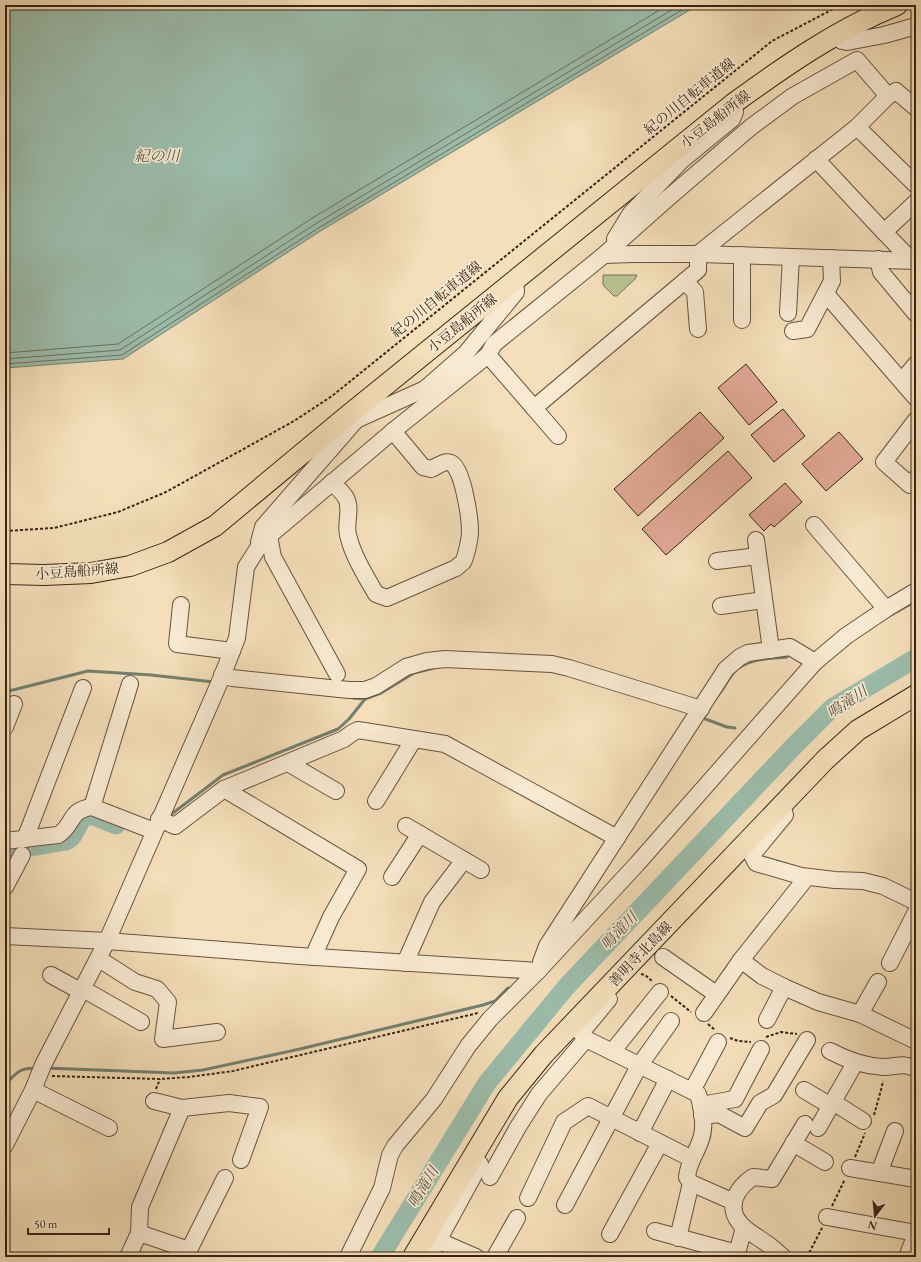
<svg xmlns="http://www.w3.org/2000/svg" width="921" height="1262" viewBox="0 0 921 1262" font-family="'EB Garamond','Noto Serif JP',serif">
	<style>
		.green { fill: #b8c292; stroke: #787354 }
		.water { fill: #9cbdac; stroke: #748070 }
		.lines { fill: none; stroke-linecap: round; stroke-linejoin: round }
		.shore { stroke: #6a7060; stroke-width: 1 }
		.stream { stroke: #748070; stroke-width: 3 }
		.river { stroke: #9cbdac; stroke-width: 19 }
		.building { fill: #dfa694; stroke: #392415 }
		.minor-casing { stroke: #68533e; stroke-width: 18 }
		.major-casing { stroke: #392415; stroke-width: 22 }
		.path { stroke: #392415; stroke-width: 2; stroke-dasharray: 3 2; stroke-linecap: butt }
		.minor { stroke: #f8ead2; stroke-width: 16 }
		.major { stroke: #f4dfba; stroke-width: 20 }
		.labels { text-anchor: middle; stroke-width: 3.5; stroke-linejoin: round; paint-order: stroke }
		.street-label { font-size: 14px; fill: #392415; stroke: #f8ead2 }
		.water-label { font-size: 15px; font-style: italic; fill: #575242; stroke: #f8ead2 }
	</style>
	<rect width="100%" height="100%" fill="#f4dfba"/>
	<filter id="stains"><feTurbulence type="fractalNoise" baseFrequency=".005" numOctaves="4"/><feColorMatrix values="0 0 0 0 .2 0 0 0 0 .09 0 0 0 0 .02 0 0 0 .5 -.17"/></filter>
	<radialGradient id="worn" r=".72"><stop offset=".6" stop-color="#630" stop-opacity="0"/><stop offset="1" stop-color="#630" stop-opacity=".3"/></radialGradient>
	<polygon class="green" points="603,275 637,275 635,279 617,296 614,296 603,285"/>
	<polygon class="water" points="5,5 698,5 322,230 123,359 5,368"/>
	<g class="lines">
		<g class="shore">
			<polyline points="5,353 118,344 314,217 668,5"/>
			<polyline points="5,359 120,350 317,223 680,5"/>
			<polyline points="5,364 122,355 320,227 690,5"/>
		</g>
		<g class="stream">
			<polyline points="889,616 916,601"/>
			<polyline points="5,692 88,671 151,675 214,682"/>
			<path d="M720,693C724,687 729,678 734,672C748,658 769,659 787,657"/>
			<polyline points="353,698 365,699 381,693 414,673 434,668"/>
			<polyline points="700,717 727,727 735,728"/>
			<polyline points="169,816 223,775 338,729 349,719 365,699"/>
			<polyline points="46,1068 174,1073 203,1070 300,1049 483,1005 495,1001 508,988"/>
			<path d="M5,1085C17,1072 19,1068 37,1068"/>
		</g>
		<g class="river">
			<polyline points="5,848 37,846 66,841 72,837 82,819 87,816 94,816 116,825"/>
			<polyline points="380,1257 487,1083 567,986 793,747 832,708 916,658"/>
		</g>
	</g>
	<g class="building">
		<polygon points="746,364 777,402 749,425 718,388"/>
		<polygon points="783,409 805,436 774,462 751,435"/>
		<polygon points="700,412 724,438 638,516 614,489"/>
		<polygon points="839,432 863,459 826,491 802,464"/>
		<polygon points="728,451 752,478 666,555 642,529"/>
		<polygon points="785,483 802,502 774,527 771,524 764,531 749,515"/>
	</g>
	<g class="lines">
		<defs>
			<g id="minor">
				<polyline points="838,34 842,41 847,42 884,35 916,26"/>
				<polyline points="857,127 916,185"/>
				<polyline points="816,159 884,232"/>
				<polyline points="615,239 631,213 682,160 732,119 735,112 734,103"/>
				<polyline points="604,255 633,254 698,254 916,261"/>
				<polyline points="742,255 742,320"/>
				<polyline points="878,259 881,272 916,314"/>
				<polyline points="910,259 884,232 916,202"/>
				<polyline points="685,281 695,292 698,329"/>
				<polyline points="826,294 916,398"/>
				<polyline points="788,313 791,257"/>
				<polyline points="793,331 807,329 832,281 831,258"/>
				<polyline points="488,355 534,408 698,270 698,254 857,127 888,96"/>
				<polyline points="902,381 916,364"/>
				<polyline points="425,389 466,353 516,292 515,280"/>
				<polyline points="534,408 558,436"/>
				<polyline points="356,420 425,389 431,398"/>
				<polyline points="916,420 884,462 910,485 916,478"/>
				<path d="M332,482C336,487 343,492 346,498C352,509 345,523 348,535C353,556 365,575 376,594L387,598L456,568C458,566 461,564 463,562C466,557 470,538 470,532C470,519 463,468 451,463C445,460 436,467 431,469L423,467L393,431"/>
				<polyline points="814,525 886,609"/>
				<polyline points="269,536 273,557 337,674"/>
				<polyline points="756,540 771,650"/>
				<polyline points="259,542 263,527 356,420 351,413"/>
				<polyline points="717,561 758,556"/>
				<polyline points="181,605 177,644 232,651"/>
				<polyline points="721,606 764,600"/>
				<polyline points="222,675 232,678 349,690 365,690 376,686 406,667 427,661 445,659 552,664 569,668 701,709"/>
				<polyline points="5,727 14,704"/>
				<polyline points="288,763 336,791"/>
				<polyline points="224,789 358,869 331,917 313,957"/>
				<polyline points="376,801 414,739"/>
				<polyline points="782,804 785,815 752,855 756,863 801,876 835,880 863,881 883,886 916,902"/>
				<polyline points="92,807 130,684"/>
				<polyline points="159,819 175,826 224,789 344,739 352,733 358,730 445,744 617,838"/>
				<polyline points="406,826 481,870"/>
				<polyline points="25,839 83,688"/>
				<path d="M5,841L58,835C74,826 68,810 92,807L154,831"/>
				<polyline points="392,877 420,834"/>
				<polyline points="5,887 22,855"/>
				<polyline points="5,936 107,941 300,956 538,971"/>
				<polyline points="663,957 716,994"/>
				<polyline points="99,959 135,982 157,989 168,1002 163,1039 217,1032"/>
				<polyline points="741,960 762,976 784,987 818,1002 860,1014 916,1041"/>
				<polyline points="541,962 547,946 726,669 740,657 748,653 790,647 815,662"/>
				<polyline points="405,963 432,902 464,860"/>
				<polyline points="890,963 916,912"/>
				<polyline points="51,975 82,992"/>
				<polyline points="83,989 141,1022"/>
				<path d="M604,994L609,999L581,1033L586,1039L698,1094C702,1108 706,1125 701,1139C697,1152 688,1163 687,1177L691,1183L734,1202"/>
				<polyline points="704,1013 741,960 807,877"/>
				<polyline points="860,1014 878,982"/>
				<polyline points="767,1020 784,987"/>
				<path d="M830,1051C847,1060 863,1066 883,1067C897,1067 903,1062 916,1069"/>
				<polyline points="612,1052 660,992"/>
				<polyline points="33,1090 109,1128"/>
				<polyline points="804,1090 831,1106"/>
				<polyline points="692,1091 718,1042"/>
				<polyline points="833,1102 863,1121"/>
				<polyline points="701,1105 735,1099 761,1049"/>
				<polyline points="182,1108 229,1103 260,1107 241,1160"/>
				<polyline points="702,1116 719,1114 745,1128 760,1103 774,1095 807,1040"/>
				<polyline points="818,1128 855,1063"/>
				<polyline points="640,1133 668,1079"/>
				<polyline points="793,1143 825,1162"/>
				<polyline points="5,1145 33,1090 43,1065 107,941 221,679 237,638 246,567 258,548 269,536 393,431 488,355 494,344 604,255 667,199 751,127 793,96 857,60 888,96 896,91 916,108"/>
				<polyline points="471,1158 480,1164 439,1239 446,1244 476,1257"/>
				<polyline points="850,1168 916,1179"/>
				<polyline points="879,1173 895,1131"/>
				<polyline points="490,1177 518,1127 539,1094 586,1039"/>
				<polyline points="528,1198 564,1122 588,1106 692,1159"/>
				<polyline points="565,1205 639,1066 671,1021"/>
				<polyline points="827,1217 916,1233"/>
				<polyline points="655,1231 737,1253 744,1228"/>
				<polyline points="139,1233 189,1250 225,1178"/>
				<polyline points="610,1234 660,1143"/>
				<polyline points="678,1238 691,1183"/>
				<polyline points="128,1257 139,1233 140,1207 182,1108 154,1101"/>
				<polyline points="348,1257 382,1188 390,1155 395,1146 434,1099 468,1046 490,1019 538,971 637,864 768,715 815,662 846,636 886,609 916,591"/>
				<polyline points="429,1257 439,1239"/>
				<polyline points="495,1257 517,1218"/>
				<path d="M783,1257C777,1252 772,1247 766,1243C757,1236 745,1231 739,1222C726,1205 738,1187 753,1177L772,1179L805,1124"/>
				<polyline points="907,1257 916,1234"/>
			</g>
			<g id="major">
				<path d="M5,574L44,575L91,573L130,566L168,552L215,526L351,413L734,103C785,66 838,29 897,5"/>
				<polyline points="413,1257 508,1098 544,1054 825,760 858,730 916,695"/>
			</g>
		</defs>
		<use href="#minor" class="minor-casing"/>
		<use href="#major" class="major-casing"/>
		<g class="path">
			<polyline points="5,531 54,528 118,512 166,492 294,421 332,396 772,41 841,5"/>
			<polyline points="641,974 645,975 652,981"/>
			<polyline points="671,996 691,1012"/>
			<polyline points="708,1024 715,1030"/>
			<polyline points="766,1037 781,1032 797,1034"/>
			<polyline points="730,1038 738,1041 751,1042"/>
			<polyline points="52,1076 160,1079 189,1077 233,1071 478,1013"/>
			<polyline points="156,1089 160,1079"/>
			<polyline points="874,1115 881,1090 883,1081"/>
			<polyline points="855,1157 865,1133"/>
			<polyline points="832,1206 845,1179"/>
			<polyline points="807,1257 822,1228"/>
		</g>
		<use href="#minor" class="minor"/>
		<use href="#major" class="major"/>
	</g>
	<g class="labels">
		<g class="street-label">
			<text transform="translate(689 96) rotate(-39)" y="5">紀の川自転車道線</text>
			<text transform="translate(715 119) rotate(-38)" y="5">小豆島船所線</text>
			<text transform="translate(436 299) rotate(-39)" y="5">紀の川自転車道線</text>
			<text transform="translate(462 323) rotate(-39)" y="5">小豆島船所線</text>
			<text transform="translate(77 571) rotate(-4)" y="5">小豆島船所線</text>
			<text transform="translate(640 954) rotate(-46)" y="5">善明寺北島線</text>
		</g>
		<g class="water-label">
			<text x="157" y="161">紀の川</text>
			<text transform="translate(847 702) rotate(-34)" y="5">鳴滝川</text>
			<text transform="translate(619 931) rotate(-46)" y="5">鳴滝川</text>
			<text transform="translate(423 1187) rotate(-59)" y="5">鳴滝川</text>
		</g>
	</g>
	<rect width="921" height="1262" fill="none" stroke="#f4dfba" stroke-width="20"/>
	<rect x="6" y="6" width="909" height="1250" fill="none" stroke="#392415" stroke-width="2"/>
	<rect x="10" y="10" width="901" height="1242" fill="none" stroke="#392415"/>
	<g transform="translate(875 1216) rotate(196)" stroke="#f8ead2" stroke-width="3" paint-order="stroke">
	<path d="M0-3L7 15L0 10L-7 15Z" fill="#392415"/>
	<text y="-6" font-size="11" font-weight="bold" text-anchor="middle" fill="#392415">N</text>
	</g>
	<path d="M28 1228v6h81v-6" fill="none" stroke="#392415" stroke-width="2"/>
	<text x="34" y="1228" font-size="12" fill="#392415" stroke="#f8ead2" stroke-width="3" paint-order="stroke">50 m</text>
	<rect width="100%" height="100%" filter="url(#stains)"/>
	<rect width="100%" height="100%" fill="url(#worn)"/>
</svg>
